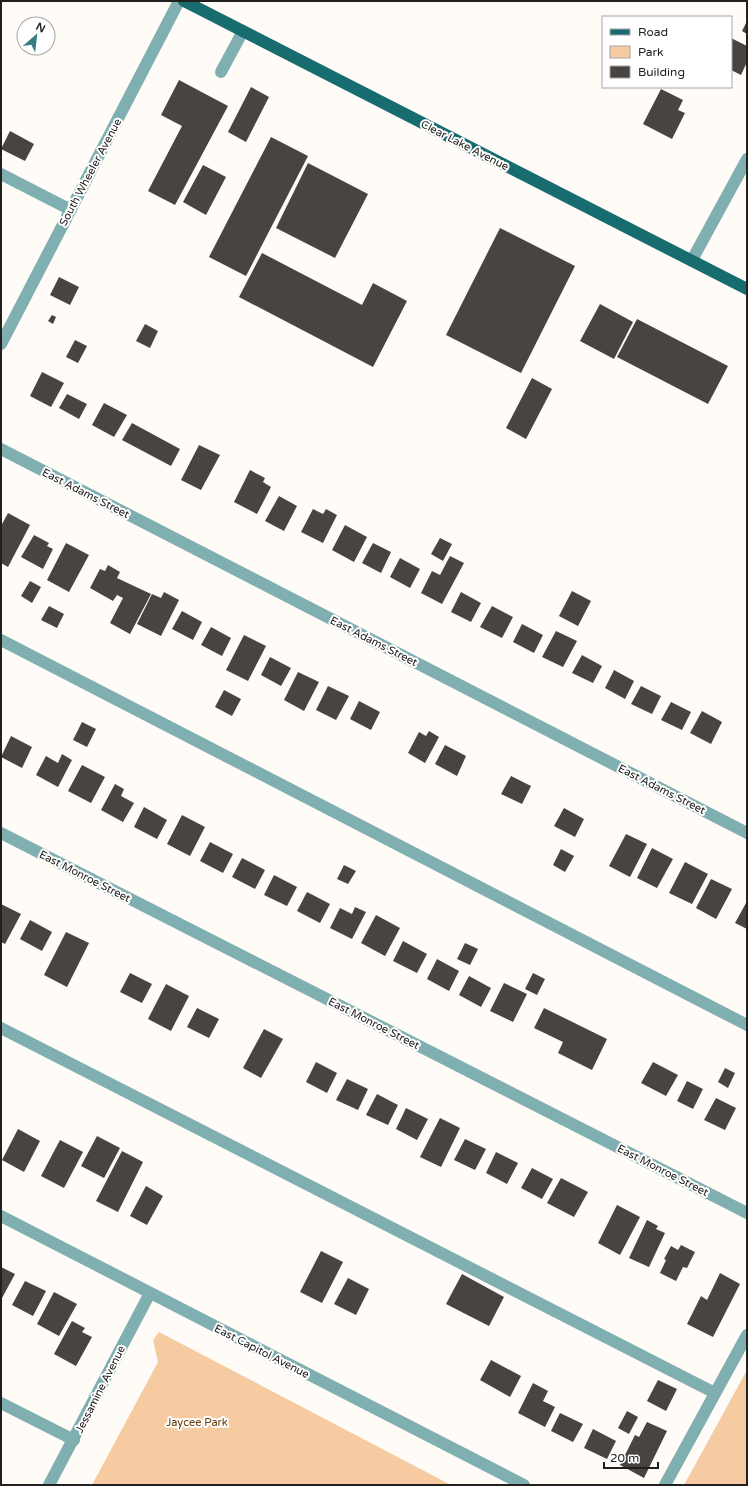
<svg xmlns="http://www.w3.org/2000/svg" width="748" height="1486" viewBox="0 0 748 1486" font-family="'Varela Round',sans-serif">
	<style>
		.green { fill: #f6cba1 }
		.building { fill: #484441 }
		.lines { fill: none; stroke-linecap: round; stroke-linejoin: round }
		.minor { stroke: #80afb1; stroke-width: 12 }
		.major { stroke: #176c70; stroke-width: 12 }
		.labels { text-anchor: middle; stroke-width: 4; stroke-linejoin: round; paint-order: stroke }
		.street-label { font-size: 11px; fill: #22201f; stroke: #fff }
		.park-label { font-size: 11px; fill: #673d08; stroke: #fff }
	</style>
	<rect width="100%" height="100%" fill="#fffbf7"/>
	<g class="green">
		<polygon points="159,1332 451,1485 92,1485 158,1362 153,1340"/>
		<polygon points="747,1370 747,1485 684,1485"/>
	</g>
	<g class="building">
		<polygon points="747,21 747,34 742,31"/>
		<polygon points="731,38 747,46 747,62 741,75 731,70"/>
		<polygon points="179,80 228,106 175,205 148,191 182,126 161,115"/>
		<polygon points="251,87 269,97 246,142 228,132"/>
		<polygon points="661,89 683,100 678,110 685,113 672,139 643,124"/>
		<polygon points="10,131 34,144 25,161 1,149"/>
		<polygon points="271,137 308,156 246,276 209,257"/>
		<polygon points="308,163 368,194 335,258 276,228"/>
		<polygon points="203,165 226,177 206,215 183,202"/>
		<polygon points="500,228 575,266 521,373 446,335"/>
		<polygon points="262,253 362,305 373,283 407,301 373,367 239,297"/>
		<polygon points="59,277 79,287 70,305 50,295"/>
		<polygon points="600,304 633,322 614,359 580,341"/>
		<polygon points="52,315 56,317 53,324 48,321"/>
		<polygon points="637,319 728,366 708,404 617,357"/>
		<polygon points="145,324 158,331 150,348 136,341"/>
		<polygon points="75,340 87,346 78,363 66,357"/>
		<polygon points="42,372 64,383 51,407 30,396"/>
		<polygon points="532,378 552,389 526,439 506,428"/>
		<polygon points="67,394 87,404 79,419 59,408"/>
		<polygon points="104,403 127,415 114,437 92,425"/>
		<polygon points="132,423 180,449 171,466 122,440"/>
		<polygon points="199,445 220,455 201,490 181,480"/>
		<polygon points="250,470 265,478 263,482 271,487 257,514 234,502"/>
		<polygon points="279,496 297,506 284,531 265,521"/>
		<polygon points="313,509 323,514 326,509 337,515 323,543 301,532"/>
		<polygon points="8,513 30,525 8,567 1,563 1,526"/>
		<polygon points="345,525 367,537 354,562 332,550"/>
		<polygon points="34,535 49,543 47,546 53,549 43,569 21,557"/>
		<polygon points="440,538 452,544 443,561 431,554"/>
		<polygon points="66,543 89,555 69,592 47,580"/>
		<polygon points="373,543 391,552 381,573 362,563"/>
		<polygon points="450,556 464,563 442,604 421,593 432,571 440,575"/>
		<polygon points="400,558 420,569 410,588 390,577"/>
		<polygon points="108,565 120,572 117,578 151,594 130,634 110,623 123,598 117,595 113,601 90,588 100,569 105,571"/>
		<polygon points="30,581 41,587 32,603 21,596"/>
		<polygon points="572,591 591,601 578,626 559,616"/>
		<polygon points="164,592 179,600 161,636 137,624 152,594 161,598"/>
		<polygon points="461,592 481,603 471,622 451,612"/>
		<polygon points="49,606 64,614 57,628 41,620"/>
		<polygon points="492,606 513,617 502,638 480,627"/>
		<polygon points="182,611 202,622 193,640 172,629"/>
		<polygon points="522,624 543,635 534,653 513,642"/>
		<polygon points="211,627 231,638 222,656 201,645"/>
		<polygon points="556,631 577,641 563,667 542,657"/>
		<polygon points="244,635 266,646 248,681 226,670"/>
		<polygon points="582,655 602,666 593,683 572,673"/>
		<polygon points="270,657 291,668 281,686 261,675"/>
		<polygon points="614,670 634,681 625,699 605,688"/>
		<polygon points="298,672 319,682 304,711 284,700"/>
		<polygon points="328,686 349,696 336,720 316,710"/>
		<polygon points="641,686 661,696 652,714 631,704"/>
		<polygon points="224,690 241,699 232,716 215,707"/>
		<polygon points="359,701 380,712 371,730 350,719"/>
		<polygon points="671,702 691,712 682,730 661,720"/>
		<polygon points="702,711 722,722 711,744 690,733"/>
		<polygon points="82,722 96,729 87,747 73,740"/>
		<polygon points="429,731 439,737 425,763 408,753 419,732 426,736"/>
		<polygon points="11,736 32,747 22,768 1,757"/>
		<polygon points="445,745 466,756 457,776 435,764"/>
		<polygon points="62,754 72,760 58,787 36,775 46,756 58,763"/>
		<polygon points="82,765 105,777 91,803 68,791"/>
		<polygon points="511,776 531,786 522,804 501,794"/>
		<polygon points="115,784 124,789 121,796 134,803 123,822 101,810"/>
		<polygon points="144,807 167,820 157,839 134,827"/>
		<polygon points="564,808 584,819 575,837 554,826"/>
		<polygon points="182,815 205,827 190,856 167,844"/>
		<polygon points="626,834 647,844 630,877 609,866"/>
		<polygon points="210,842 233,854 223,873 200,861"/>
		<polygon points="652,848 673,859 657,888 637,878"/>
		<polygon points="561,849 574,856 565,872 553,865"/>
		<polygon points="242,858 265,870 255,889 232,877"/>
		<polygon points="685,862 708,874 692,904 669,893"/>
		<polygon points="344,865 356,871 348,884 337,879"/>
		<polygon points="274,875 297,887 287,906 264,895"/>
		<polygon points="711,879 732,889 716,919 696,908"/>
		<polygon points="307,892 330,904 320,923 297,911"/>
		<polygon points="746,903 747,903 747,929 735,923"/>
		<polygon points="1,904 21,914 5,944 1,942"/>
		<polygon points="355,907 366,912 352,939 330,928 340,908 352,914"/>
		<polygon points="376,915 400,928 385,956 361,943"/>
		<polygon points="30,920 52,932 42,951 20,939"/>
		<polygon points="66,932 89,943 67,987 44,975"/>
		<polygon points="403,941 427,954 417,973 393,961"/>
		<polygon points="465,943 478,949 470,965 457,959"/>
		<polygon points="437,959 459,971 449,991 427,979"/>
		<polygon points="130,973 152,984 142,1003 120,992"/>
		<polygon points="533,973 545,979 537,995 525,989"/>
		<polygon points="469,976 491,988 481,1007 459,995"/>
		<polygon points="504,983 527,994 513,1022 490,1011"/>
		<polygon points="166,984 189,996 171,1031 148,1019"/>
		<polygon points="197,1008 219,1019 209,1038 187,1027"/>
		<polygon points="544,1008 607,1039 592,1070 558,1053 563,1042 534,1028"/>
		<polygon points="264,1029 283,1039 261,1078 243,1068"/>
		<polygon points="316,1062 337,1073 327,1093 306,1082"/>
		<polygon points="653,1062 678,1075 666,1096 641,1083"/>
		<polygon points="725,1068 735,1073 728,1088 718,1082"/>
		<polygon points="347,1079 368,1089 358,1110 336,1100"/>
		<polygon points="687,1081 703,1089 693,1109 677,1101"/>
		<polygon points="377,1094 398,1105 388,1125 366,1115"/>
		<polygon points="716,1098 736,1108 725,1130 704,1120"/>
		<polygon points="406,1108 428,1119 417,1140 396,1129"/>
		<polygon points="440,1118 460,1128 441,1167 420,1157"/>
		<polygon points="18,1129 40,1141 24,1172 2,1160"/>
		<polygon points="97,1136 120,1148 104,1178 81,1166"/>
		<polygon points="465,1139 486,1149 475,1170 454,1160"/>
		<polygon points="60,1140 83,1152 64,1188 41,1176"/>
		<polygon points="122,1151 143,1162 118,1212 96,1201"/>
		<polygon points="496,1152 518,1163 507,1184 486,1173"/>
		<polygon points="532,1168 553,1179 542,1199 521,1188"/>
		<polygon points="561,1178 588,1192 574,1217 547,1203"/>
		<polygon points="146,1186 163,1196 147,1225 130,1216"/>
		<polygon points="617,1205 640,1217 620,1255 598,1243"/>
		<polygon points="647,1220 658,1226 656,1229 665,1233 649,1267 629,1258"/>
		<polygon points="681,1245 695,1252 687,1268 683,1267 676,1281 660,1273 666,1260 664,1259 671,1246 678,1250"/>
		<polygon points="321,1251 343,1262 322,1303 300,1292"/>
		<polygon points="1,1267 15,1274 2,1298 1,1297"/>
		<polygon points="720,1273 740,1284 713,1337 687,1324 701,1296 707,1300"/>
		<polygon points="462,1274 504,1297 489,1326 446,1304"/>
		<polygon points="348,1278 369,1289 356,1315 334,1304"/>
		<polygon points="25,1281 46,1291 33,1316 12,1305"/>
		<polygon points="54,1292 77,1304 59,1336 37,1324"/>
		<polygon points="72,1321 85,1328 82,1332 92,1337 76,1366 54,1354"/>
		<polygon points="491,1360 521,1376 510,1397 480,1380"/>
		<polygon points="658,1380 677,1389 666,1411 647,1401"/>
		<polygon points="533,1383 548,1391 543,1401 555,1407 545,1427 518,1413"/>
		<polygon points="627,1411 638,1417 629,1434 618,1428"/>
		<polygon points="560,1413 583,1424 573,1442 551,1431"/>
		<polygon points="647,1422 667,1431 644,1478 620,1465 635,1435 639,1437"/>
		<polygon points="593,1429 616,1441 607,1459 584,1448"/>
	</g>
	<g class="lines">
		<g class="minor">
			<polyline points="221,72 243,31"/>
			<polyline points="1,174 71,210"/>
			<polyline points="692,260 747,159"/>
			<polyline points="1,344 179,1"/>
			<polyline points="1,449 747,833"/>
			<polyline points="1,640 747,1025"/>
			<polyline points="1,833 747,1213"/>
			<polyline points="1,1028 715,1393"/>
			<polyline points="1,1216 524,1485"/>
			<polyline points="1,1403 74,1440"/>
			<polyline points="49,1485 150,1293"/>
			<polyline points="665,1485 747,1335"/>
		</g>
		<polyline class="major" points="184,1 747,289"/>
	</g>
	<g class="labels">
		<g class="street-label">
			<text transform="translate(465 145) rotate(27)" y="4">Clear Lake Avenue</text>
			<text transform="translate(90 172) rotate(-62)" y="4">South Wheeler Avenue</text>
			<text transform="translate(86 493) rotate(27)" y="4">East Adams Street</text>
			<text transform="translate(374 641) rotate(27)" y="4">East Adams Street</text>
			<text transform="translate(662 789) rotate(27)" y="4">East Adams Street</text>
			<text transform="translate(85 876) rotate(27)" y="4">East Monroe Street</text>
			<text transform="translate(374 1023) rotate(27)" y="4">East Monroe Street</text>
			<text transform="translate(663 1170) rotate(27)" y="4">East Monroe Street</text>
			<text transform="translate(262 1351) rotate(27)" y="4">East Capitol Avenue</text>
			<text transform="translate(100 1389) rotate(-63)" y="4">Jessamine Avenue</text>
		</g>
		<g class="park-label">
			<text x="197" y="1426">Jaycee Park</text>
		</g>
	</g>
	<rect width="748" height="1486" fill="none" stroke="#22201f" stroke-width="4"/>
	<rect x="602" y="16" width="130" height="72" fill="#ffffff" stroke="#a7a6a5"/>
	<rect x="610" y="29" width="20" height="6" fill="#176c70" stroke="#a7a6a5"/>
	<text x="638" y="36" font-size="12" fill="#22201f">Road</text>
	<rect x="610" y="46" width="20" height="12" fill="#f6cba1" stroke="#a7a6a5"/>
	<text x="638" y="56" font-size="12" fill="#22201f">Park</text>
	<rect x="610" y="66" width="20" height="12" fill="#484441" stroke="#a7a6a5"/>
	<text x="638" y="76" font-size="12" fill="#22201f">Building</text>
	<g transform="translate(36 36) rotate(28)"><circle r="19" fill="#ffffff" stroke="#a7a6a5"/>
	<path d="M0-3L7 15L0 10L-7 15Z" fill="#357e81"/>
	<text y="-6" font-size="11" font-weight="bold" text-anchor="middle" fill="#22201f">N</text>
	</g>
	<path d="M604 1462v6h54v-6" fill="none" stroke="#22201f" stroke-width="2"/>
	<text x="610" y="1462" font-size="12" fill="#22201f" stroke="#ffffff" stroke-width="3" paint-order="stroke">20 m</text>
</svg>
